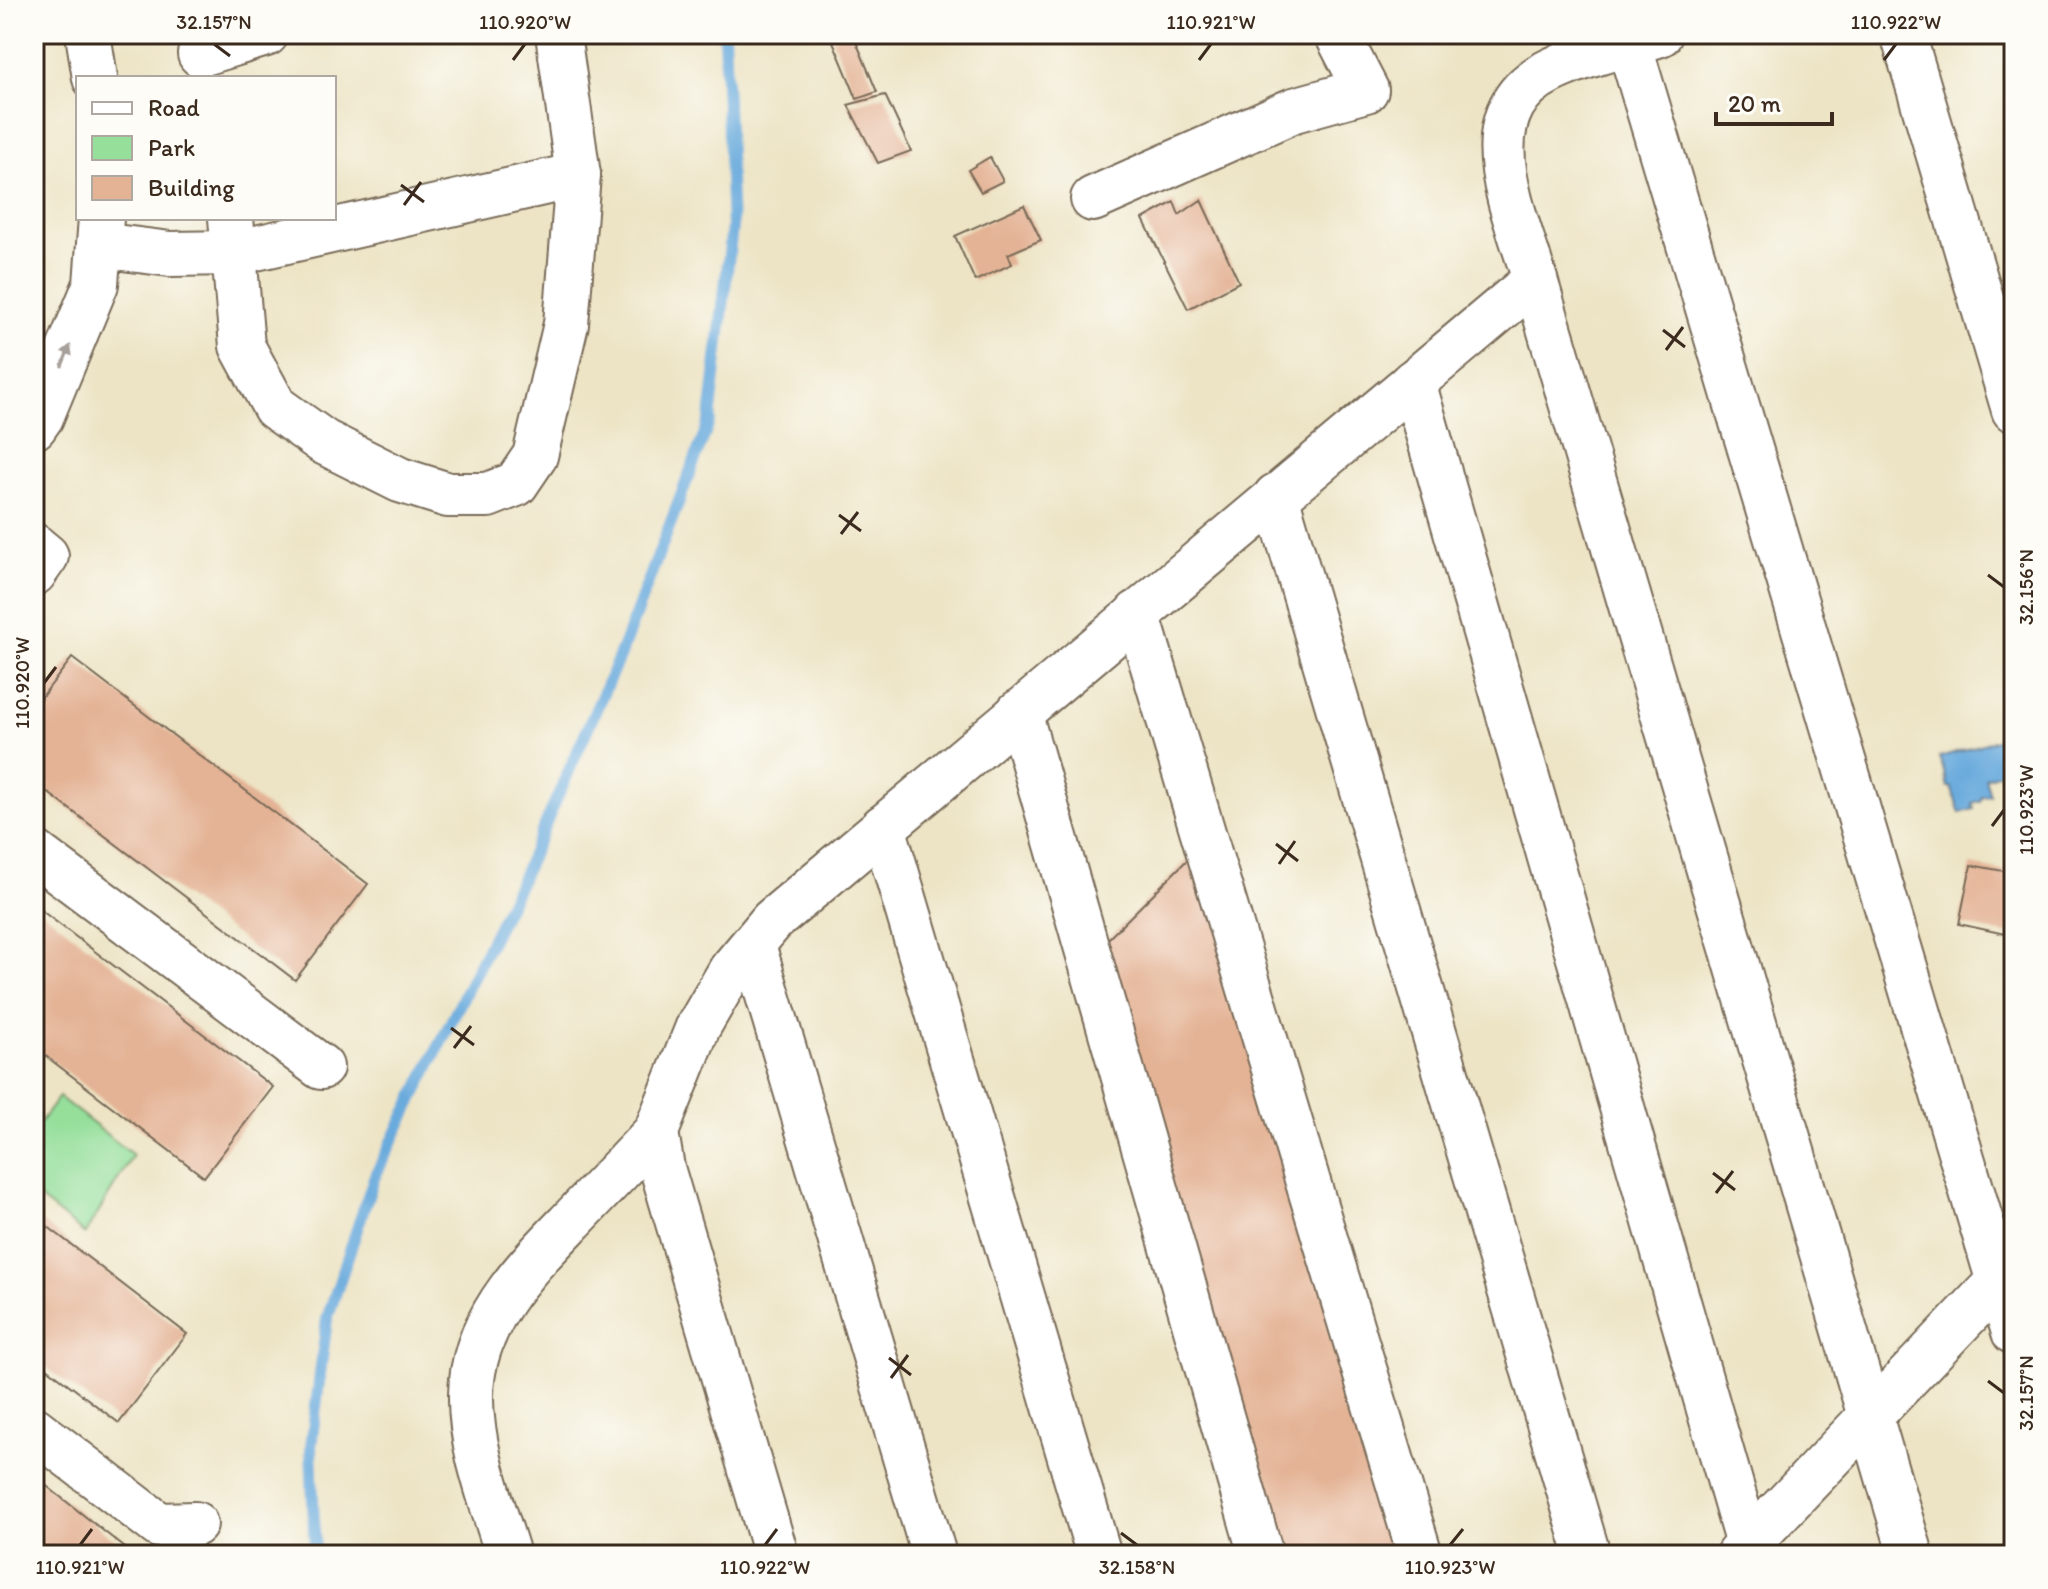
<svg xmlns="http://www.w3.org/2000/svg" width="2048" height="1589" viewBox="0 0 2048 1589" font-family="Itim,sans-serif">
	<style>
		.green { fill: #95df9b; stroke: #68845c; stroke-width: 2 }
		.water { fill: #6aabdd; stroke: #526a7e; stroke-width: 2 }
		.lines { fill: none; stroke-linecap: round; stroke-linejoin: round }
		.stream { stroke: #6aabdd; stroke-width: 12 }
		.building { fill: #e4b395 }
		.minor-casing { stroke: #796b58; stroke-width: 48 }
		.minor { stroke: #fff; stroke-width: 44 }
		.oneway { fill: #a79f9a }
		.ticks { fill: none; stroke: #3b2a1e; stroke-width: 3 }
		.neatline { fill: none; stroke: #3b2a1e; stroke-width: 3 }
		.ticks-label { font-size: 20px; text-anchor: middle; fill: #3b2a1e }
	</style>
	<rect width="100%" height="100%" fill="#fdfcf7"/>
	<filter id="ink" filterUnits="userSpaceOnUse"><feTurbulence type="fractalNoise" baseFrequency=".0125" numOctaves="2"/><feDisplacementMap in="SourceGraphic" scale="16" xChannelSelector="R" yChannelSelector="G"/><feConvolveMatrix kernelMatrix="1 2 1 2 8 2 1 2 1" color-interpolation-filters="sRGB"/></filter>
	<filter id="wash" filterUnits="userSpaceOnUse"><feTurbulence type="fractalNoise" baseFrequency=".006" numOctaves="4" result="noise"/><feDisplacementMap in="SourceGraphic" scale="32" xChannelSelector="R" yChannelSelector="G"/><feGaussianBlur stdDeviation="1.8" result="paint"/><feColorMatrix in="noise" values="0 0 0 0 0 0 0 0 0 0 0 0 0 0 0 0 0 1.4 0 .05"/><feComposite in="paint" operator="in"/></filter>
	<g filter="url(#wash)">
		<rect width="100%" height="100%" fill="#ede4c5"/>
		<polygon class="green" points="59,1097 133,1155 85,1234 34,1194 34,1130"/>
		<polygon class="water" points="2006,737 2014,768 1985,778 1990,795 1982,796 1980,801 1972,803 1974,809 1960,813 1951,787 1948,787 1940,757"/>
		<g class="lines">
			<polyline class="stream" points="315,1555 311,1446 327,1319 374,1178 520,882 622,650 710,420 732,227 724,34"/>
		</g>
		<g id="blocks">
			<g class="building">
				<polygon points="845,34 853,34 877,92 857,99 832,39"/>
				<polygon points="885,95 911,151 878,163 848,105"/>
				<polygon points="990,157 1003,181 981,192 968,170"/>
				<polygon points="1201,200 1239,282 1188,309 1143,219 1174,202 1179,215"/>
				<polygon points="1024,205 1041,240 1008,254 1012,264 975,281 955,236"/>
				<polygon points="72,658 368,884 295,980 34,782 34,707"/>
				<polygon points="1205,842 1420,1555 1269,1555 1089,958"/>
				<polygon points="1971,865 2014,873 2014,936 1959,924"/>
				<polygon points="34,905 273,1087 204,1177 34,1047"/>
				<polygon points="34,1216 187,1334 119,1423 34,1358"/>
				<polygon points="34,1476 134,1555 34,1555"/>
			</g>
		</g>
	</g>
	<g filter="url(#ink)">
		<use href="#blocks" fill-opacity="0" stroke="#796b58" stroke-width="2"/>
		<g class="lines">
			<defs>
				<g id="minor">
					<polyline points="88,34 95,78"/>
					<polyline points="1903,34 2014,410"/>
					<polyline points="1629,44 2014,1332"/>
					<polyline points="200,54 266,34"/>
					<polyline points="1093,199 1294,110 1366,90 1337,34"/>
					<polyline points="231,218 242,346 275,407 324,442 400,480 448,495 488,495 516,484 535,456 566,324 578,175 558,34"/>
					<polyline points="99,245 170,254 234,253 578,175"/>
					<polyline points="1535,280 1911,1555"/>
					<polyline points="1413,382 1751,1555"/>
					<polyline points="34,427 41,417 96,284 101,218"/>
					<polyline points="1276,496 1588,1555"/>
					<polyline points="34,546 46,556 34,573"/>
					<polyline points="1137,613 1420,1555"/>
					<polyline points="1019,712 1261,1555"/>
					<polyline points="883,827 1099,1555"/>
					<polyline points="34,852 321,1067"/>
					<polyline points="753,945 934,1555"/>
					<polyline points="34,1429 159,1525 195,1524"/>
					<path d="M508,1555C493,1504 470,1449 471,1395C472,1321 524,1270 572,1220C600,1191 628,1161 656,1132"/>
					<path d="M776,1555L662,1168L656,1132L698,1027L731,970L772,921L1535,280C1516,214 1465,113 1550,71C1583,55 1625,45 1660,34"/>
					<polyline points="1738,1555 1998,1282"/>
				</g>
			</defs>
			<use href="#minor" class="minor-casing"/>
			<use href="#minor" class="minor"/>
		</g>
		<defs><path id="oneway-solid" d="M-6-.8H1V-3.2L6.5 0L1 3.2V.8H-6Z" transform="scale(2)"/></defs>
		<use class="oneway" href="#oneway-solid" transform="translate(66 356) rotate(-68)"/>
	</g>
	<path class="ticks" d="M214,44L230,56M513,60L525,44M1199,60L1211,44M1884,60L1896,44M401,185L424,202M404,205L421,182M1663,330L1685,347M1666,350L1683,327M839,515L861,531M841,534L858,512M1988,575L2004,587M44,683L56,667M1992,826L2004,810M1276,844L1298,861M1279,864L1295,841M451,1028L474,1045M454,1048L471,1026M1713,1173L1735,1190M1716,1193L1733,1171M889,1358L911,1375M891,1378L908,1355M1988,1381L2004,1393M1121,1533L1137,1545M80,1545L92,1529M765,1545L777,1529M1450,1545L1463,1529"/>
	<rect width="2048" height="1589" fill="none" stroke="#fdfcf7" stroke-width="88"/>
	<rect x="76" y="76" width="260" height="144" fill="#fdfcf7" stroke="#afa8a0" stroke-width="2"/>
	<rect x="92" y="102" width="40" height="12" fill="#ffffff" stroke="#afa8a0" stroke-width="2"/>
	<text x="148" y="116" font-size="24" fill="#3b2a1e">Road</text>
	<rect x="92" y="136" width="40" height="24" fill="#95df9b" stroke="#afa8a0" stroke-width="2"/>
	<text x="148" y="156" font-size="24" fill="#3b2a1e">Park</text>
	<rect x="92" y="176" width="40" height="24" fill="#e4b395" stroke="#afa8a0" stroke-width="2"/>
	<text x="148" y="196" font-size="24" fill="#3b2a1e">Building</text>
	<path d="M1716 112v12h116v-12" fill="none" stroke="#3b2a1e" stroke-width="4"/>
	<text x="1728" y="112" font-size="24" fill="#3b2a1e" stroke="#fdfcf7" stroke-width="6" paint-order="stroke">20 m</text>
	<rect x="44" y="44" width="1960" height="1501" class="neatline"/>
	<g class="ticks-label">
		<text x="214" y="29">32.157°N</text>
		<text x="525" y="29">110.920°W</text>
		<text x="1211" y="29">110.921°W</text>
		<text x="1896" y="29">110.922°W</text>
		<text transform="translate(2026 587) rotate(-90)" y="7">32.156°N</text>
		<text transform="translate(22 683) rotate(-90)" y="7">110.920°W</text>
		<text transform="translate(2026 810) rotate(-90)" y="7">110.923°W</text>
		<text transform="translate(2026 1393) rotate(-90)" y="7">32.157°N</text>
		<text x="80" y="1574">110.921°W</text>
		<text x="765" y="1574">110.922°W</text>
		<text x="1137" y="1574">32.158°N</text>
		<text x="1450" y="1574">110.923°W</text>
	</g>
</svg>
